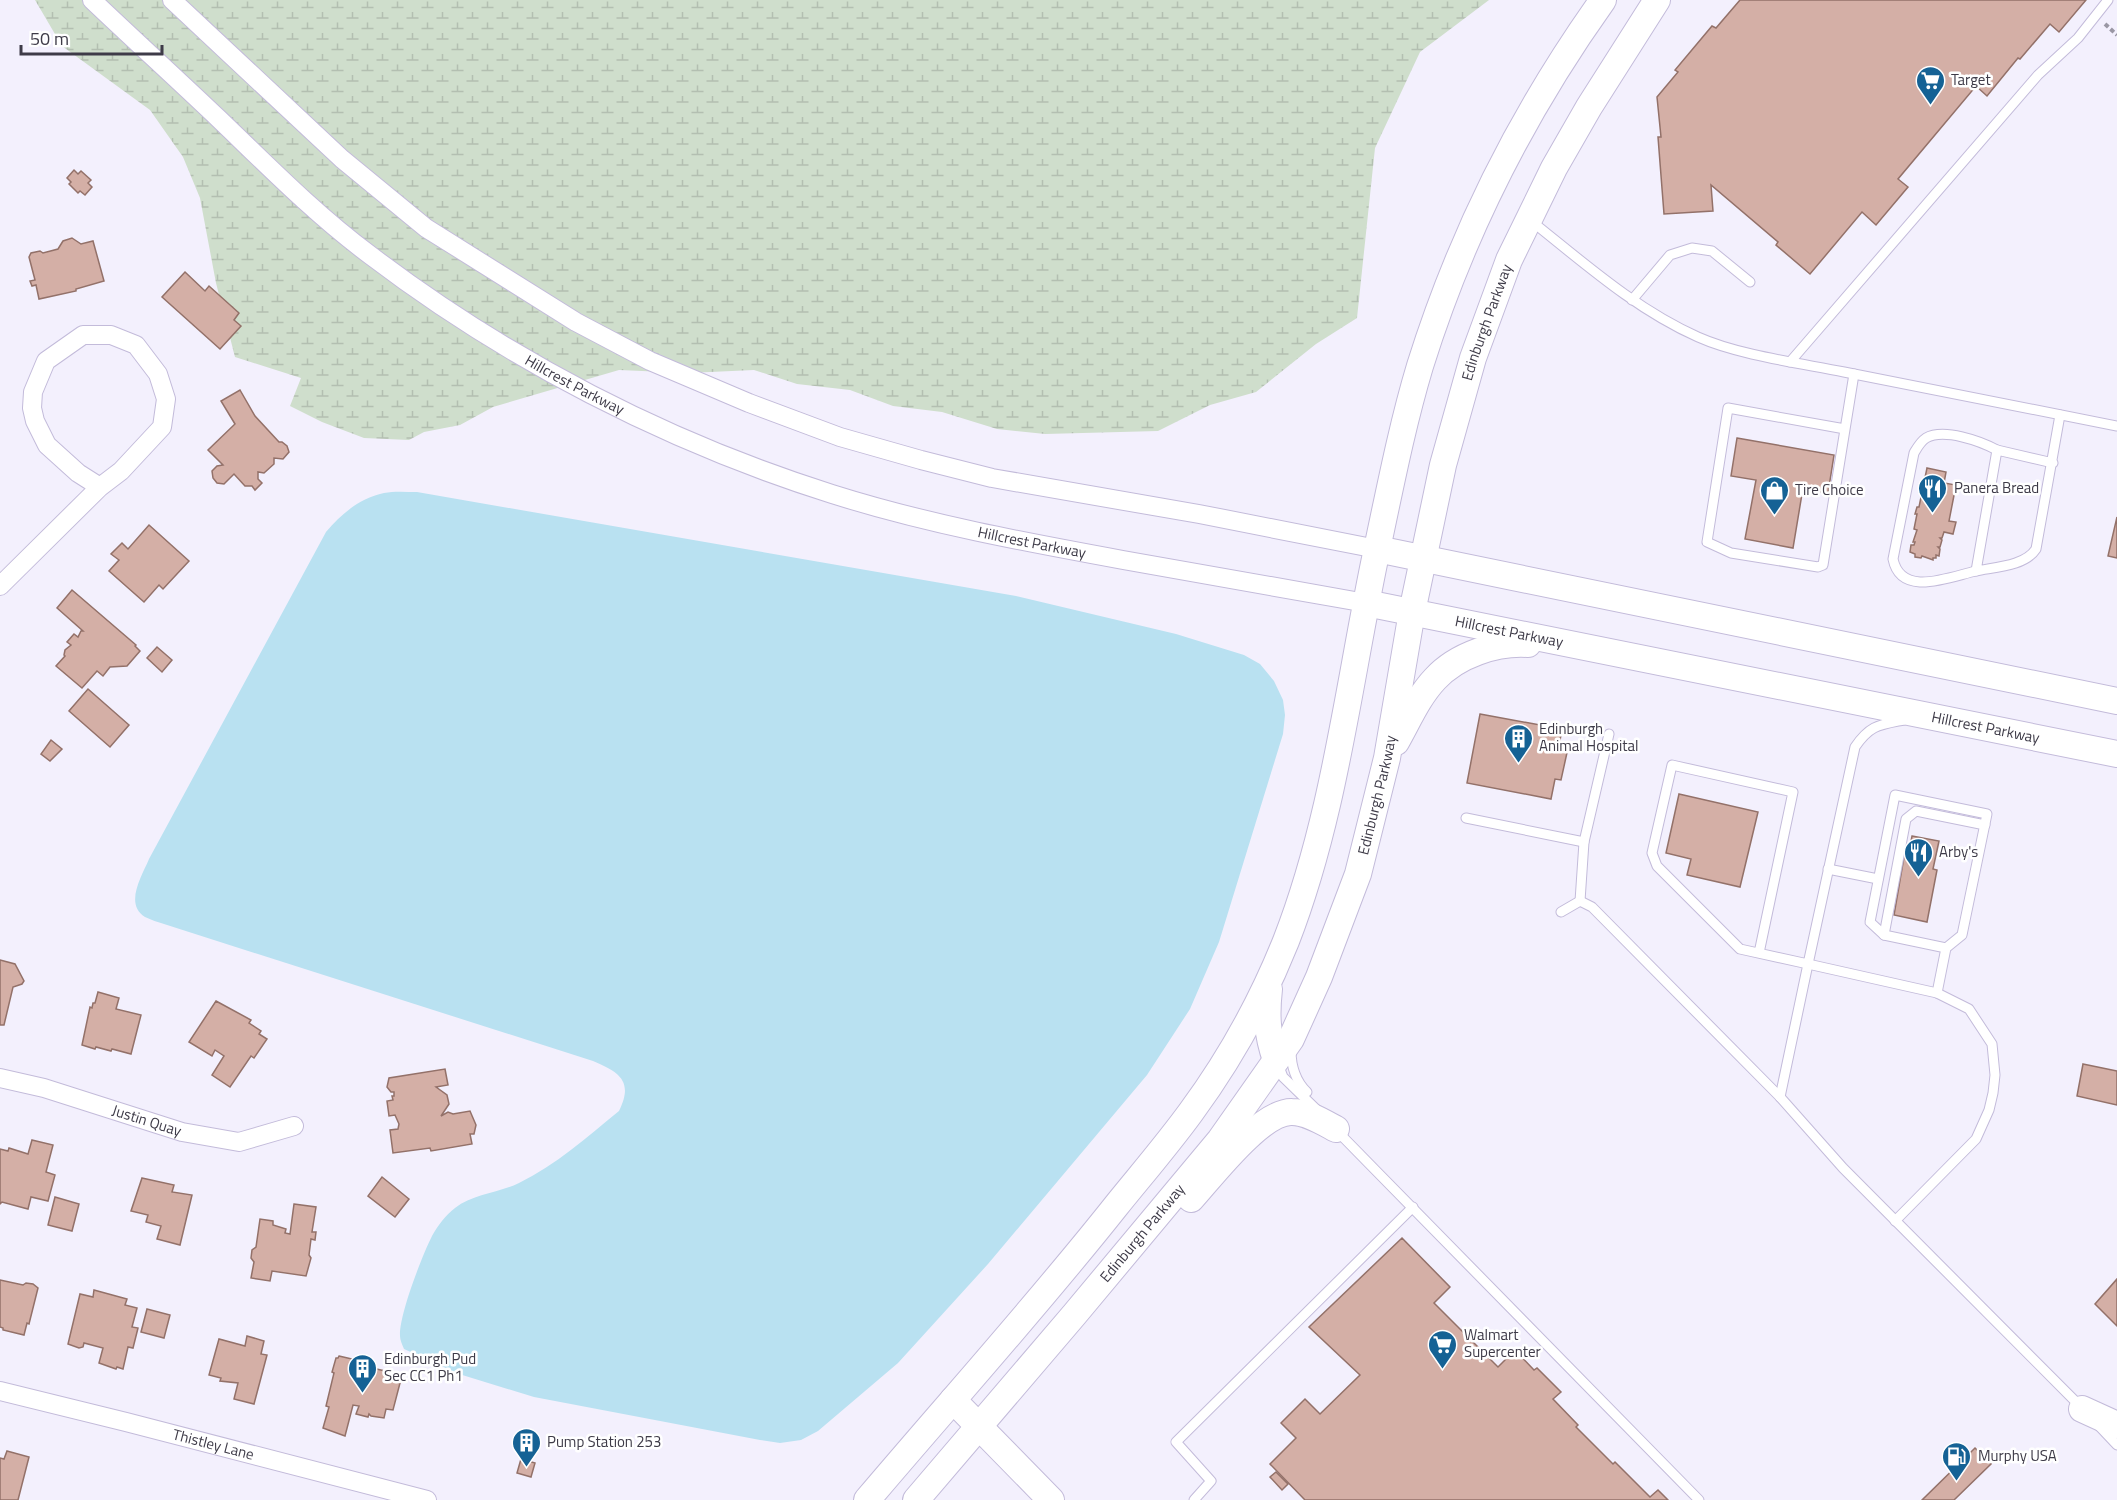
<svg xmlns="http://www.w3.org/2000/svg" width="2117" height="1500" viewBox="0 0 2117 1500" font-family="'Titillium Web',sans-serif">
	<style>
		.wetland { fill: url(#wetland-marsh) }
		.water { fill: #b9e1f1 }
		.building { fill: #d4afa6; stroke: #937169; stroke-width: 1.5 }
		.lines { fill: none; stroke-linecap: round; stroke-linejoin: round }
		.lane-casing { stroke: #c3bbda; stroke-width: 11 }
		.street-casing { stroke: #c3bbda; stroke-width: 20 }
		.secondary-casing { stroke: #c3bbda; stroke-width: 28 }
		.path { stroke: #9a97a4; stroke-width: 4; stroke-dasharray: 4.5 3; stroke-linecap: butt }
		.lane { stroke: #fff; stroke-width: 9 }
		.street { stroke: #fff; stroke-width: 18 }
		.secondary { stroke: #fff; stroke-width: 26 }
		.labels { text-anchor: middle; stroke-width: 5; stroke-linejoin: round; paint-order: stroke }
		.poi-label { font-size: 15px; fill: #3e3b48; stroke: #fff; text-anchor: start }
		.street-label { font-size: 15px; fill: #3e3b48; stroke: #fff }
	</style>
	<defs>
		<pattern id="wetland-marsh" width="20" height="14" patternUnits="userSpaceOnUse" patternTransform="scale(1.5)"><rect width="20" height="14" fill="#cfdecc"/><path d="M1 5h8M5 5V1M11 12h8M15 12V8" fill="none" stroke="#b3bfb1"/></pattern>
	</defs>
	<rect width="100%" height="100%" fill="#f3f0fd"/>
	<polygon class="wetland" points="35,0 1489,0 1420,52 1375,148 1357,318 1316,344 1256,392 1210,405 1158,431 1045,434 997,429 942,412 893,406 850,390 797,384 754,370 688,373 619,370 493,407 460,425 424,432 409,440 364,438 322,422 290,406 301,378 235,357 216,283 200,198 183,157 150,110 62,46"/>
	<path class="water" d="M417,492L1016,596L1176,634L1244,655L1260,664L1274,681L1283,700L1285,715L1283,734L1219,942L1190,1009L1147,1075L988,1264L898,1363L818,1431L801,1440L780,1443L760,1440L534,1397L459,1374L404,1349C402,1344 400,1340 400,1336C399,1315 422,1256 432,1236C438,1225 446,1215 455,1208C473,1194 499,1193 519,1183C556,1165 587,1137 619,1111C634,1081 619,1072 593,1061L164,924C158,922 151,920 145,917C124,904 142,876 149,859L326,532C341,514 360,498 384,493C394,491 406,492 417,492Z"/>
	<g class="building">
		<polygon points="1740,0 2086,0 2059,32 2050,24 2020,59 2018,58 1987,96 1976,86 1898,179 1908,187 1876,225 1862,212 1810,274 1776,245 1778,242 1711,185 1713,211 1664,214 1658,137 1661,137 1657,97 1678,72 1675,70 1712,26 1716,28"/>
		<polygon points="74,170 78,174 81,171 91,180 88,183 92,187 85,195 80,191 78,193 69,184 71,182 67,178"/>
		<polygon points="72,238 81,244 93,241 104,281 76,289 76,291 39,299 36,285 32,286 30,281 35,280 29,257 31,253 40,251 43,253 58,249 63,241"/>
		<polygon points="185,272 205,291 209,286 239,313 234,320 241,326 220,349 162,297"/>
		<polygon points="240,390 255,416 279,442 282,442 287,446 289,452 283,459 274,458 274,464 264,473 258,472 258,479 262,483 255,490 252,486 245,486 234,474 224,484 217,483 213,478 212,471 217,466 223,465 208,450 235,424 221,401"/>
		<polygon points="1737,438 1834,455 1828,493 1803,488 1793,548 1745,539 1756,480 1731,476"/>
		<polygon points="1927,468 1946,472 1944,483 1956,485 1949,521 1956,522 1953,534 1944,532 1942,538 1940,538 1942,540 1940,547 1938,547 1940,549 1939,556 1936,555 1936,558 1933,558 1933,560 1922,556 1921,558 1915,557 1915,554 1910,552 1911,545 1914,545 1915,542 1913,542 1917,530 1914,529 1917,514 1915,514 1917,507 1919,507"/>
		<polygon points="2117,517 2117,558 2108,556"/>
		<polygon points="149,525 189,561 163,589 159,585 144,602 109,571 119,560 111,554 122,543 128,549"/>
		<polygon points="72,590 136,645 135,646 140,651 127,666 110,667 103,676 97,671 82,688 56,666 65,656 64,655 65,650 71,645 67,642 74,634 78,637 81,631 83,631 57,608"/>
		<polygon points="157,647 172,660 162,672 147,658"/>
		<polygon points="88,689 129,725 110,747 69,711"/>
		<polygon points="1480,714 1562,729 1559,746 1568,748 1561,780 1555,779 1551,799 1467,783"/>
		<polygon points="51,740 62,749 50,761 41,754"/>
		<polygon points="1679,794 1758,812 1740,887 1687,875 1691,859 1666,853"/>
		<polygon points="1912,836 1939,841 1933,869 1937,870 1927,922 1894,915 1905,851 1909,852"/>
		<polygon points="0,960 15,964 24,981 22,984 13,987 4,1025 0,1025"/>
		<polygon points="98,992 119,998 116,1009 141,1015 131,1054 112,1049 111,1051 96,1047 95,1049 82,1045 90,1007 92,1008 93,1003 95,1003"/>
		<polygon points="216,1001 251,1020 249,1023 261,1031 259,1034 267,1039 254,1058 251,1056 230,1087 212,1075 224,1056 215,1050 212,1056 189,1042"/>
		<polygon points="2083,1064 2117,1071 2117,1105 2077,1096"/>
		<polygon points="445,1069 448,1085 436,1087 447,1095 449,1104 441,1116 448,1112 453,1114 470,1111 476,1125 474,1134 470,1134 472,1144 431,1151 430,1148 393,1153 390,1130 398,1129 399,1124 395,1115 389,1116 387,1101 393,1100 392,1096 394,1096 394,1092 391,1092 387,1087 389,1078"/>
		<polygon points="32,1140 53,1145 46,1172 55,1175 48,1201 31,1197 28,1209 2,1202 0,1204 0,1149 8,1151 9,1148 28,1154"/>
		<polygon points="382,1177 409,1199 395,1217 368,1196"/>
		<polygon points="142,1178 174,1185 172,1192 192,1195 180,1245 157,1239 161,1226 146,1222 148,1215 131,1211"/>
		<polygon points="55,1197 79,1204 72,1231 48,1225"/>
		<polygon points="294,1204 316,1207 312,1232 316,1232 315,1240 311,1239 309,1255 311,1258 306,1276 272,1271 270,1281 251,1278 254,1262 251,1258 252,1250 256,1247 260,1219 273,1221 273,1225 286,1229 285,1233 290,1234"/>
		<polygon points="1402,1238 1450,1287 1434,1303 1498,1367 1515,1350 1534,1370 1537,1368 1561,1392 1553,1399 1578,1425 1576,1427 1613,1464 1615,1462 1650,1497 1658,1490 1668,1500 1305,1500 1270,1464 1296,1438 1281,1423 1305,1399 1320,1414 1360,1375 1309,1327"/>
		<polygon points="2117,1279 2117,1326 2095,1304"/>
		<polygon points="0,1280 23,1285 26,1283 33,1284 38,1288 29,1324 27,1323 24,1335 3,1330 3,1328 0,1327"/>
		<polygon points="94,1290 127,1299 125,1305 137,1308 132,1327 138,1328 133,1348 128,1347 123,1369 117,1367 116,1369 99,1363 103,1348 84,1343 83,1347 79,1348 68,1344 80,1294 93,1297"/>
		<polygon points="147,1309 170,1315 164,1338 141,1332"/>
		<polygon points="247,1336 264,1341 261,1354 267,1355 254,1404 234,1399 238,1383 220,1381 221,1378 209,1375 219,1339 245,1346"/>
		<polygon points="339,1356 365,1362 364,1366 389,1372 392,1377 391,1381 400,1383 393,1410 386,1409 384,1418 371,1416 369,1414 368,1417 356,1414 359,1406 353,1405 345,1436 323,1428 329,1407 326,1406 334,1373 332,1372 336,1358 338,1358"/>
		<polygon points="1975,1448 1991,1464 1954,1500 1922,1500"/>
		<polygon points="7,1451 29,1457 18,1500 0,1500 0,1458 4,1459"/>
		<polygon points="521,1459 535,1463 531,1477 517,1473"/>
		<polygon points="1276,1472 1288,1484 1282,1490 1270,1477"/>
	</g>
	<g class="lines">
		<defs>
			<g id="lane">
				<path d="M1530,220C1583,262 1635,309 1698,337C1738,355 1799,363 1844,372C1935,390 2026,408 2117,426"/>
				<polyline points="1632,300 1670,255 1692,248 1712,251 1750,282"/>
				<polyline points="1790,362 2038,75 2078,38 2108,0"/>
				<polyline points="1845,429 1728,408 1707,542 1731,553 1818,567 1823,565 1854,374"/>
				<path d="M2053,463L1997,450L1976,571C1996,567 2025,566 2036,549L2060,415"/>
				<path d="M1976,571C1949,577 1901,598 1893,559L1914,453C1917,448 1920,442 1926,438C1944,428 1980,441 1997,450"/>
				<polyline points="1466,818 1584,842"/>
				<polyline points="1828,869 1878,879"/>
				<polyline points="1580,901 1584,842 1609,734"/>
				<polyline points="1561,912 1580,901 1592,907 1780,1097 1843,1168 2082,1408"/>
				<polyline points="1884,935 1906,819 1916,811 1985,825"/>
				<path d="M1759,953L1793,792L1672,765L1652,853L1657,866L1740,949L1808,964L1855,747C1870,725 1879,725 1904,720"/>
				<polyline points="1937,993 1946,948 1962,935 1987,814 1895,795 1870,922 1884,935 1946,948"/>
				<path d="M1291,1051C1291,1066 1296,1082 1307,1092"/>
				<polyline points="1278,1064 1283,1077 1317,1110"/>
				<polyline points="1780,1097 1808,964 1937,993 1969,1009 1992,1044 1995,1075 1993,1093 1989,1110 1976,1139 1895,1221"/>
				<polyline points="1337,1131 1699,1500"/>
				<polyline points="2100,1427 2117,1445"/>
				<polyline points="1194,1500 1211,1481 1176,1442 1413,1207"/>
			</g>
			<g id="street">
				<path id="s1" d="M92,0C134,40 177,79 219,119C268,166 315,214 370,255C508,360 667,442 832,494C927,524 1025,542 1123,560C1204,574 1285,588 1366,603"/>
				<polyline points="172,0 342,159 426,228 576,322 650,361 749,403 840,437 921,460 992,478 1199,514 1377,549"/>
				<polyline points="0,586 100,487 121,471 162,427 166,399 158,374 136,345 111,335 83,335 46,361 33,392 32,408 35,421 47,445 78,473 100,487"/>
				<path id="s2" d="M0,1078L44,1088L182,1132L239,1142L294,1126"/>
				<path id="s3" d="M0,1391L126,1422L427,1500"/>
			</g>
			<g id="secondary">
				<polyline points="1377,549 2117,701"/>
				<path id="s4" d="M1366,603L2117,754"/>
				<path d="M1396,742C1408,721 1418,697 1435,679C1457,655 1496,642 1528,644"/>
				<path d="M1269,989C1266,1016 1267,1034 1276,1060"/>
				<path d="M1191,1199C1212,1176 1261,1111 1292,1112C1307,1112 1323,1122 1336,1129"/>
				<polyline points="953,1400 1051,1500"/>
				<polyline points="2082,1409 2117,1425"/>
				<path d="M867,1500C950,1402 1036,1307 1116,1206C1141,1175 1167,1145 1191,1112C1230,1059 1262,1001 1286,941C1335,815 1349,680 1377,549C1390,488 1402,426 1420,366C1461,235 1523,112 1603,0"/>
				<path id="s5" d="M916,1500L1074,1315L1220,1140L1291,1039L1319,977L1358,874L1387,758L1412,612L1443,465L1473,358L1509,260L1554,168L1589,107L1657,0"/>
			</g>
		</defs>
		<use href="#lane" class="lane-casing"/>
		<use href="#street" class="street-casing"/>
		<use href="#secondary" class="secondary-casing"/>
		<polyline class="path" points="2105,24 2117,35"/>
		<use href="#lane" class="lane"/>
		<use href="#street" class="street"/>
		<use href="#secondary" class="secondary"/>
	</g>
	<defs>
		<symbol id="supermarket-pin" viewBox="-11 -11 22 30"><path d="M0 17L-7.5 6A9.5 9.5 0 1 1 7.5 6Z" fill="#156295" stroke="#fff"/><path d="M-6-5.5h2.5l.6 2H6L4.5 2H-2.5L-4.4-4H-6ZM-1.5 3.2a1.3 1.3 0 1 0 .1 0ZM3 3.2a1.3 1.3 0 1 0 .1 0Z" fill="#fff"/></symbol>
		<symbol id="restaurant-pin" viewBox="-11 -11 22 30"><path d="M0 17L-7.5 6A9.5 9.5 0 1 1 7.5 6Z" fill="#156295" stroke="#fff"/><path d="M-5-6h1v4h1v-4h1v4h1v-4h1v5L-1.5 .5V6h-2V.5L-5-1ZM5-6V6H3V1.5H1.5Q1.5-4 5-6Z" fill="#fff"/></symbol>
		<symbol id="shop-pin" viewBox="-11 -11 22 30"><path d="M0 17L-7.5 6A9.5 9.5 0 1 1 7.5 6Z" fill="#156295" stroke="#fff"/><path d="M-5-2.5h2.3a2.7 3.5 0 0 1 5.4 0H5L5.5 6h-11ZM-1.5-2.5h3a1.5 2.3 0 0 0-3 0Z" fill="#fff"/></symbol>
		<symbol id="building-pin" viewBox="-11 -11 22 30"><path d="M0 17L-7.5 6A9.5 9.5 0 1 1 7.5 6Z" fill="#156295" stroke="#fff"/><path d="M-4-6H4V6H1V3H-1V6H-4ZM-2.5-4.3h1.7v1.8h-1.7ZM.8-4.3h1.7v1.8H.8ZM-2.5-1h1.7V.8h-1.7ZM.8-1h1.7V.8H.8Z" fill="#fff"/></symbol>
		<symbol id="fuel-pin" viewBox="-11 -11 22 30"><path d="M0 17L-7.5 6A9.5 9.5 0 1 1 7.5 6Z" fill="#156295" stroke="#fff"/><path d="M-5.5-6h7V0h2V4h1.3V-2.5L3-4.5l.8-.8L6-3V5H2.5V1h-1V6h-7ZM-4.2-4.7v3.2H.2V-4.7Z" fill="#fff"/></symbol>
	</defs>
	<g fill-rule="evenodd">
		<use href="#supermarket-pin" x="1914" y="64" width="33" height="45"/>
		<use href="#restaurant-pin" x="1916" y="472" width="33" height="45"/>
		<use href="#shop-pin" x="1758" y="474" width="33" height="45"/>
		<use href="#building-pin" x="1502" y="722" width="33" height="45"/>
		<use href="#restaurant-pin" x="1902" y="836" width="33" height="45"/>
		<use href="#supermarket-pin" x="1426" y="1328" width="33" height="45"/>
		<use href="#building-pin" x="346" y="1352" width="33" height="45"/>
		<use href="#building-pin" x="510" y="1426" width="33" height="45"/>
		<use href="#fuel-pin" x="1940" y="1440" width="33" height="45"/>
	</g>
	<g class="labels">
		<g class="poi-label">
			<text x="1951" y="85">Target</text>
			<text x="1954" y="493">Panera Bread</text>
			<text x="1795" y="495">Tire Choice</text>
			<text x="1539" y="734">Edinburgh<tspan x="1539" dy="17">Animal Hospital</tspan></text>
			<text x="1939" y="857">Arby's</text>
			<text x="1464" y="1340">Walmart<tspan x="1464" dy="17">Supercenter</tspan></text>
			<text x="384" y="1364">Edinburgh Pud<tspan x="384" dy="17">Sec CC1 Ph1</tspan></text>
			<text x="547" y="1447">Pump Station 253</text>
			<text x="1978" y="1461">Murphy USA</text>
		</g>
		<g class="street-label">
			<text dy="5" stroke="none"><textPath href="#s5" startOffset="1340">Edinburgh Parkway</textPath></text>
			<text dy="5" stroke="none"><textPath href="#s1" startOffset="620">Hillcrest Parkway</textPath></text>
			<text dy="5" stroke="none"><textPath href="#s1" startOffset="1106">Hillcrest Parkway</textPath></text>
			<text dy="5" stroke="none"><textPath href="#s4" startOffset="146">Hillcrest Parkway</textPath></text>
			<text dy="5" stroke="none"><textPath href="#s4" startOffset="632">Hillcrest Parkway</textPath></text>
			<text dy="5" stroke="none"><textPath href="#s5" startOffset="854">Edinburgh Parkway</textPath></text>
			<text dy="5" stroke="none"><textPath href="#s2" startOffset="153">Justin Quay</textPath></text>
			<text dy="5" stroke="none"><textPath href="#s5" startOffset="350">Edinburgh Parkway</textPath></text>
			<text dy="5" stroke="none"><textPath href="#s3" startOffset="220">Thistley Lane</textPath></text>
		</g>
	</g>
	<path d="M21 45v9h141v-9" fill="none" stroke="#3e3b48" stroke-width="3"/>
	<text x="30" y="45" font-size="18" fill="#3e3b48" stroke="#ffffff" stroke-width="4.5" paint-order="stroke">50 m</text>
</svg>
